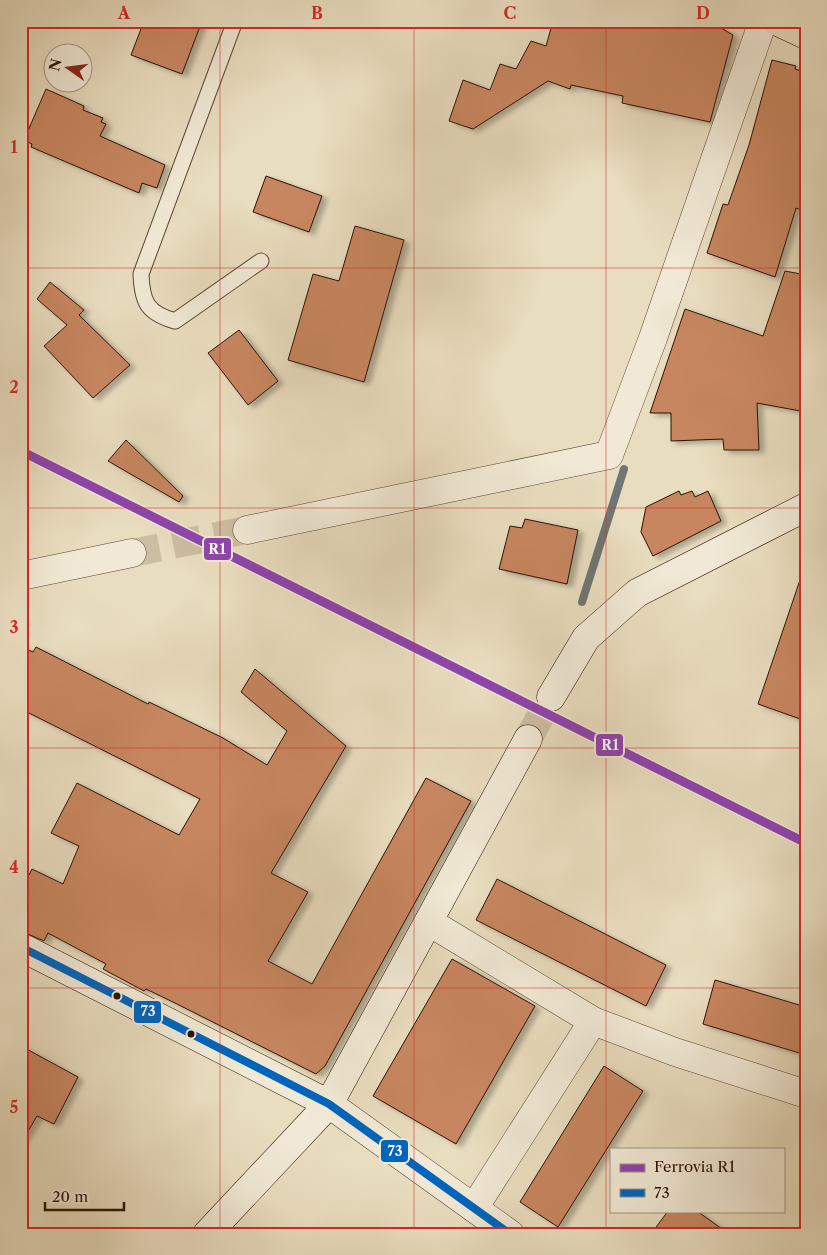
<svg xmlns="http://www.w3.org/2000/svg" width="827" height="1255" viewBox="0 0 827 1255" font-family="'Libre Caslon Text',serif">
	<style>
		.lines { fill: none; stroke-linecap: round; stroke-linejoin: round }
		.stream { stroke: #6f7673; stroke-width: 8 }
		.building { fill: #c78661; stroke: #2b1103; filter: url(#shadow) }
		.street-tunnel { stroke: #ccbea3; stroke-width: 28; stroke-dasharray: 28 14; stroke-linecap: butt }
		.secondary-tunnel { stroke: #ccbea3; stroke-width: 28; stroke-dasharray: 28 14; stroke-linecap: butt }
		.lane-casing { stroke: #5a4432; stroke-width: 17 }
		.street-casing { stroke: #5a4432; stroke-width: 29 }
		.secondary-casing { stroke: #2b1103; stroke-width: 29 }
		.primary-casing { stroke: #2b1103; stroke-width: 29 }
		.lane { stroke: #f1e9d5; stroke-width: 15 }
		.street { stroke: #f1e9d5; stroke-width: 28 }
		.secondary { stroke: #f1e9d5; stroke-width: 28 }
		.primary { stroke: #e9ddbf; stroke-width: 28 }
		.bus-1-casing { stroke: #f1e9d5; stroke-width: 11 }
		.bus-1 { stroke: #0065bd; stroke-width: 8 }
		.rail-1-casing { stroke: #f1e9d5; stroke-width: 12 }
		.rail-1 { stroke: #8e44ad; stroke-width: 9 }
		.grid { fill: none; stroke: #d62828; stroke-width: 1; stroke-opacity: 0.55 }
		.bus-dot { fill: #2b1103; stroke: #f1e9d5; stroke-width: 2 }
		.line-badge { stroke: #f1e9d5; stroke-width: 2 }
		.badge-label { font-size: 14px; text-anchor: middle; font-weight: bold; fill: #fff }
		.neatline { fill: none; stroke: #d62828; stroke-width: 2 }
		.grid-label { font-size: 16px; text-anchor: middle; font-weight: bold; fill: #d62828 }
	</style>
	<defs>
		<filter id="shadow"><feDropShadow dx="5.5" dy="3" stdDeviation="2.5" flood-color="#0004"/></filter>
	</defs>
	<rect width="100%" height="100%" fill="#e9ddbf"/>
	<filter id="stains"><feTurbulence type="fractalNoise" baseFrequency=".004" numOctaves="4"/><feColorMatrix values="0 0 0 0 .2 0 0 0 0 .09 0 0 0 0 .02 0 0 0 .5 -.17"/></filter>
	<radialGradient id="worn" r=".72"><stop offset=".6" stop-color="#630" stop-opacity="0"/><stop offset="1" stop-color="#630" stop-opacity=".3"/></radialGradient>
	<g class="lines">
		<polyline class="stream" points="582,602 624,469"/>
	</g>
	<g class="building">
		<polygon points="144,21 202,21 182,74 131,55"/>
		<polygon points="553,21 627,21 669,28 672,21 709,21 733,35 710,122 622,103 623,96 571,85 570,89 548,81 473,129 449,121 463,80 490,90 500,64 516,69 531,41 546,46"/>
		<polygon points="772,60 796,66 795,69 806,73 806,212 796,208 775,277 707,253 723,204 728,205 749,145"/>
		<polygon points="46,89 84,106 83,110 103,118 101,122 106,124 100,136 165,165 157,188 142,183 139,193 31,147 32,144 24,140"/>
		<polygon points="266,176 322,196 309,232 253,212"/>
		<polygon points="355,226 404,240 364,382 288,360 313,274 339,281"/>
		<polygon points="785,271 806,275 806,412 757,403 759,450 724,450 723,439 671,441 671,413 650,413 685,309 763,336"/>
		<polygon points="50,282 84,310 79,315 130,365 93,398 44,346 67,325 37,299"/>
		<polygon points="239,330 278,381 248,405 208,353"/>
		<polygon points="126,440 183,496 179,502 108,461"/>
		<polygon points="679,491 681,495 692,491 695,497 708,491 721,521 653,556 641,532 646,507"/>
		<polygon points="525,519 578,530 567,584 499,569 510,526 522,528"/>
		<polygon points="802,574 806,574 806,721 758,704"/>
		<polygon points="21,647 33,652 36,647 148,704 149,702 223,738 267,765 287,731 241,692 255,669 346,746 271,873 308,892 268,961 312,984 426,778 471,801 325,1066 316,1074 173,1002 146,989 144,991 103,969 106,964 48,933 44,941 21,931 21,870 29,875 32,869 63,884 79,846 51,833 77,783 179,835 200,799 21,709"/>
		<polygon points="497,879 666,965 646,1006 476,920"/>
		<polygon points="452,959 535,1006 456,1144 373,1096"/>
		<polygon points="715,980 806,1007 806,1055 703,1024"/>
		<polygon points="21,1046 78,1077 54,1124 37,1116 21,1143"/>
		<polygon points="604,1066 643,1091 558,1227 520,1202"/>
		<polygon points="668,1211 697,1211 729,1234 651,1234"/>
	</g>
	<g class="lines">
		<polyline class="street-tunnel" points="132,553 247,530"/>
		<polyline class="secondary-tunnel" points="528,739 551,697"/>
		<defs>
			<path id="lane" d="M235,21L141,274C142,302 147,313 175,321L261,261"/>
			<g id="street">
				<polyline points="247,530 609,455 653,338 763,21"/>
				<polyline points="21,576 132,553"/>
				<polyline points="429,922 593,1021 675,1052 806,1094"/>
				<polyline points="329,1104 510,1234"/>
				<polyline points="474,1208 593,1021"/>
			</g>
			<g id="secondary">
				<polyline points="551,697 586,638 637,593 806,507"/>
				<polyline points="21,947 329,1104"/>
				<polyline points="207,1234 329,1104 528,739"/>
			</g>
			<polyline id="primary" points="776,21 806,35"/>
		</defs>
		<use href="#lane" class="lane-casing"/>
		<use href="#street" class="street-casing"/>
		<use href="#secondary" class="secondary-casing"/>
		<use href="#primary" class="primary-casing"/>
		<use href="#lane" class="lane"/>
		<use href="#street" class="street"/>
		<use href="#secondary" class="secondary"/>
		<use href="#primary" class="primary"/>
		<defs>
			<polyline id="bus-1" points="21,947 329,1104 510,1234"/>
		</defs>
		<use href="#bus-1" class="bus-1-casing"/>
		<use href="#bus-1" class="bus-1"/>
		<defs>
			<polyline id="rail-1" points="21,451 806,843"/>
		</defs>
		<use href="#rail-1" class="rail-1-casing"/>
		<use href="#rail-1" class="rail-1"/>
	</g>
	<path class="grid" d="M220,21V1234M414,21V1234M606,21V1234M21,268H806M21,508H806M21,748H806M21,988H806"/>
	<g class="bus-dot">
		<circle cx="117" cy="996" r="4.5"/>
		<circle cx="191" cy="1034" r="4.5"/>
	</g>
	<g class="line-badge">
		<rect x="203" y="537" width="29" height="24" rx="5" fill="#8e44ad"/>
		<rect x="595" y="733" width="29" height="24" rx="5" fill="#8e44ad"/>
		<rect x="133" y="1000" width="29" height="24" rx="5" fill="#0065bd"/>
		<rect x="380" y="1139" width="29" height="24" rx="5" fill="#0065bd"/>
	</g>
	<g class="badge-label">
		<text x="217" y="554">R1</text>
		<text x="610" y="750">R1</text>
		<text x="148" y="1016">73</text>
		<text x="395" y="1156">73</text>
	</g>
	<rect width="827" height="1255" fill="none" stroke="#e9ddbf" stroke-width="55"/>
	<rect x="610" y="1148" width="175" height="65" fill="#f1e9d5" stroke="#a29381"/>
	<rect x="620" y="1164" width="25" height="8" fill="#8e44ad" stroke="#a29381"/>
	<text x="654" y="1172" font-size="15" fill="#2b1103">Ferrovia R1</text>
	<rect x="620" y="1189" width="25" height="8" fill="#0065bd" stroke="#a29381"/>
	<text x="654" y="1198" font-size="15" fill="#2b1103">73</text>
	<g transform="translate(68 68) rotate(284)"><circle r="24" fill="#f1e9d5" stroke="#a29381"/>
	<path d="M0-4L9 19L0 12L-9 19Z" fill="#8f2418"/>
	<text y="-8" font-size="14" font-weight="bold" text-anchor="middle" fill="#2b1103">N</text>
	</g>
	<path d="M45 1202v8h79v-8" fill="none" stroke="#2b1103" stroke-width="2.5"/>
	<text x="52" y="1202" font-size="15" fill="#2b1103" stroke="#f1e9d5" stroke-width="4" paint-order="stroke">20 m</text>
	<rect x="28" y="28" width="772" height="1200" class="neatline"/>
	<g class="grid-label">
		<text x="124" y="19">A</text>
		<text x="317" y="19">B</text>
		<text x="510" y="19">C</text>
		<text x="703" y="19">D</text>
		<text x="14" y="153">1</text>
		<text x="14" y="393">2</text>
		<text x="14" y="633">3</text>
		<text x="14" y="873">4</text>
		<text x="14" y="1113">5</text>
	</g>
	<rect width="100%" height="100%" filter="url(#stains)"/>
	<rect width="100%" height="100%" fill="url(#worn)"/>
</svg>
